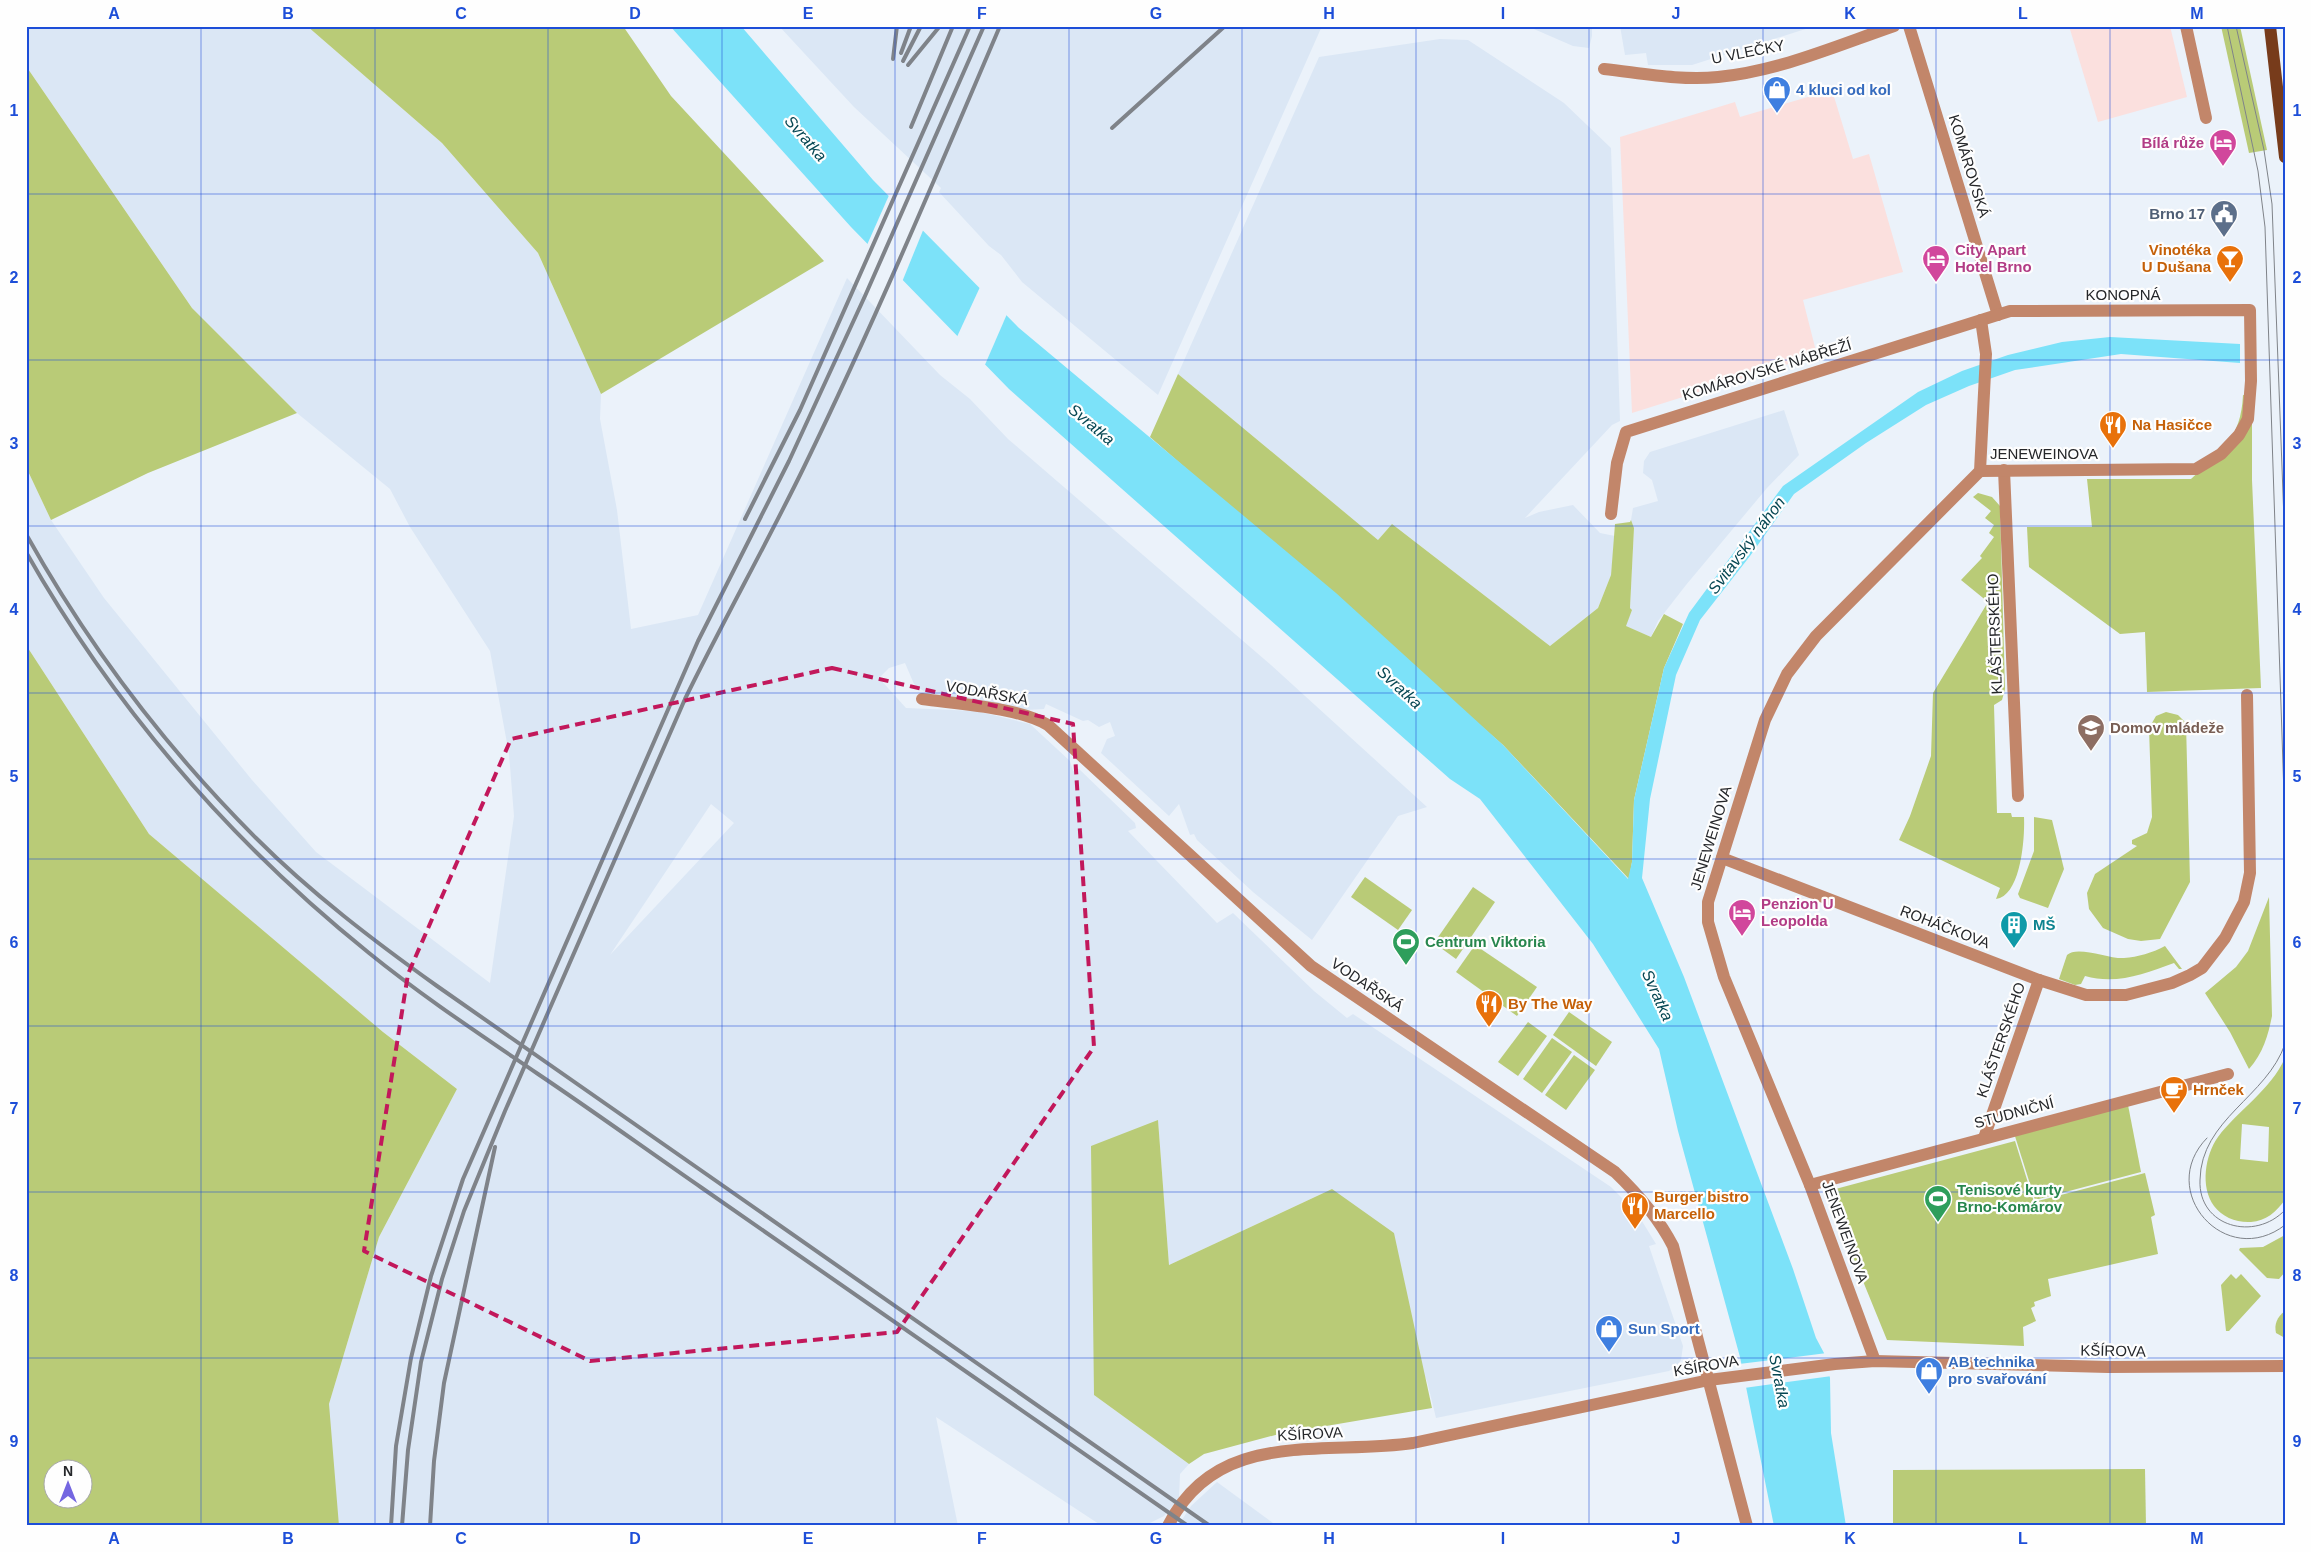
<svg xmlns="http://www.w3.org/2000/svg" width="2311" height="1552" viewBox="0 0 2311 1552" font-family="Helvetica,sans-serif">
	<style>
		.commercial { fill: #fbe0de }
		.built { fill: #dbe7f5; fill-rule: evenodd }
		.green { fill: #b9cb77; fill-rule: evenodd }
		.water { fill: #7ce2f9 }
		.pier { fill: #ebf2fa }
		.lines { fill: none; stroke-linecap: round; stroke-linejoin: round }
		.minor { stroke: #c2866a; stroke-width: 12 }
		.primary { stroke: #773b1b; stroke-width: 12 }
		.tram { stroke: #7f8389; stroke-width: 1 }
		.rail { stroke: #7f8389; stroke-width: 4 }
		.marked { fill: none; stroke: #c2185b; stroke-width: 4; stroke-dasharray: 10 6; stroke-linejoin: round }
		.grid { fill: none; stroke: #1d4ed8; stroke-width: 1; stroke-opacity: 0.55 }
		.labels { text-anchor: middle; stroke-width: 4.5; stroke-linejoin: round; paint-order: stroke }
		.street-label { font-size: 15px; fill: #25272a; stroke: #fefefe }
		.shop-label { font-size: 15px; font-weight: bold; fill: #366cbe; stroke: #fefefe; text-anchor: start }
		.hotel-label { font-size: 15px; font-weight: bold; fill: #b23c85; stroke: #fefefe; text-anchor: start }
		.service-label { font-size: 15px; font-weight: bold; fill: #4e5e75; stroke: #fefefe; text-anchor: end }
		.food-label { font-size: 15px; font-weight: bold; fill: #c56008; stroke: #fefefe; text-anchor: start }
		.education-label { font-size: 15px; font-weight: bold; fill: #785e54; stroke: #fefefe; text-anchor: start }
		.culture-label { font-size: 15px; font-weight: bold; fill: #0d838f; stroke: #fefefe; text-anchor: start }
		.leisure-label { font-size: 15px; font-weight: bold; fill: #27864d; stroke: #fefefe; text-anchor: start }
		.water-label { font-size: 16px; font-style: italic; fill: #064753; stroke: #fefefe }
		.neatline { fill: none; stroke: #1d4ed8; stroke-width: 2 }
		.grid-label { font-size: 16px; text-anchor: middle; font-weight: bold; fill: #1d4ed8 }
	</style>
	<rect width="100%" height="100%" fill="#ebf2fa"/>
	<g class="commercial">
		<polygon points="2069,26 2170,26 2187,97 2098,122"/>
		<polygon points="1832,90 1853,159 1869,154 1903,272 1803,300 1817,355 1632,413 1620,137 1735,102 1740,117"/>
	</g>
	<g class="built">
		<path d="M26,26H307L442,143L538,253L601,394L600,419L617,510L631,629L698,615L847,278L940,375L970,399L1008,439L1271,665L1427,807L1398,816L1312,940L1253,892L1197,840L1194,834L1190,835L1179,804L1169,816L1101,753L1107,739L1115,736L1110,722L1099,727L1088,720L1083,721L1046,704L1044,709L1026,710L929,695L914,684L905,663L889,668L879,678L906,708L976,711L1030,724L1070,761L1073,771L1079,769L1135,823L1136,828L1128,831L1217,923L1233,913L1314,991L1347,1018L1353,1014L1611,1187L1637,1213L1656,1244L1649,1246L1683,1346L1681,1360L1676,1367L1669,1371L1436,1418L1427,1381L1332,1189L1169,1265L1158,1120L1094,1395L1189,1464L1180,1474L1179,1498L1164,1516L1144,1526H1102L936,1417L958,1526H269L329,1404L379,1237L457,1089L383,1032L149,834L26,645V467L51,520L104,598L252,780L316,852L490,983L514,816L509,754L490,651L410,527L390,489L297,413L192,308L26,66ZM711,804L734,823L610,955Z"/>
		<polygon points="779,26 1322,26 1158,395 1022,282 1001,255 989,246 939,192 941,188 854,107"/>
		<polygon points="1527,26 1592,26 1592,36 1589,48 1573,46"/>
		<polygon points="1620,26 1815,26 1692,65 1648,65 1646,53 1625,55"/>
		<polygon points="1440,39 1468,40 1564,103 1611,148 1620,421 1612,425 1525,518 1539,512 1573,505 1600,533 1615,536 1611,575 1598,608 1550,646 1392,524 1378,540 1178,374 1319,57"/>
		<polygon points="1784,410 1799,455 1767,488 1686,585 1658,621 1651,637 1625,626 1632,610 1630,608 1634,528 1631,520 1633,508 1658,501 1652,480 1643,473 1644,461 1650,452"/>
		<polygon points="1217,1482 1277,1526 1178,1526 1191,1506"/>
	</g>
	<g class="green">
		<polygon points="307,26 623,26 671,96 824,261 601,394 538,253 442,143"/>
		<polygon points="2221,26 2240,26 2267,150 2249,153"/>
		<polygon points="26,66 192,308 297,413 148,473 51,520 26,467"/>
		<polygon points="1178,374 1378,540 1392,524 1550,646 1598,608 1611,575 1615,524 1630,522 1631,520 1634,528 1630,608 1632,610 1626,626 1651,637 1664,614 1683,624 1664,668 1634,800 1632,862 1629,879 1503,745 1150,437"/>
		<path d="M2243,395L2252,396V480L2261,688L2147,692L2145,632L2120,634L2029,567L2027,527H2092L2087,479H2191C2221,451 2241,439 2243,395Z"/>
		<path d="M1978,493L1992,497L2000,506L2005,689L2002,700L1994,705L1997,813H2011L2012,817H2024C2025,838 2021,896 1996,899L2000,888L1899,840L1910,816L1931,756L1933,693L1988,602L1961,580L1982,558L1980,556L1994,537L1989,533L1994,525L1985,518L1991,511L1973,497Z"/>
		<path d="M26,645L149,834L383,1032L457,1089L379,1237L329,1404L339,1526H26ZM52,1470H82V1500H52Z"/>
		<polygon points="2166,712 2178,715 2186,723 2190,882 2160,939 2141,941 2128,939 2103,928 2089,909 2087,893 2095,874 2137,846 2132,844 2132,840 2147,833 2152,817 2149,728 2156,716"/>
		<polygon points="2034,817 2052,820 2063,865 2064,869 2048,908 2020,898 2018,894 2034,851"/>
		<polygon points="1365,877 1412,910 1398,930 1351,897"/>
		<polygon points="1473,887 1495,902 1456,959 1434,943"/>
		<path d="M2269,897L2272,1016C2268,1036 2263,1053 2249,1069L2230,1032L2205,993L2236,967L2248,951Z"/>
		<polygon points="1475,945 1537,987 1517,1016 1456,972"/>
		<path d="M2165,946L2182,969H2179L2174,963C2144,974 2116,985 2085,976L2081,984L2075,985L2059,979L2067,955C2077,945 2109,959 2124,958C2138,957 2152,953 2165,946Z"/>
		<polygon points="1569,1012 1612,1042 1596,1066 1553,1035"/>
		<polygon points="1528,1022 1547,1036 1518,1076 1498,1062"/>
		<polygon points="1552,1038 1572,1052 1542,1093 1523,1079"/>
		<polygon points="1574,1055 1595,1070 1566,1110 1545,1095"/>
		<path d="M2285,1058V1200C2276,1212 2266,1221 2251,1222C2237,1223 2222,1217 2214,1206C2200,1187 2205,1155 2218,1137C2239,1109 2270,1091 2285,1058ZM2242,1124L2269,1127L2268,1162L2240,1159Z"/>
		<polygon points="2128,1105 2141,1172 2035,1200 2014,1133"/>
		<polygon points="1158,1120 1169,1265 1332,1189 1394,1233 1432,1408 1279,1434 1204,1454 1189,1464 1094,1395 1091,1146"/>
		<polygon points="2015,1141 2034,1202 2145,1173 2155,1215 2151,1217 2158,1254 2048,1279 2051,1296 2034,1302 2035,1306 2031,1308 2036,1321 2023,1327 2024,1346 1887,1340 1827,1193 1828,1191"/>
		<polygon points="2285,1235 2285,1272 2279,1279 2267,1278 2239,1250 2240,1248 2263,1247"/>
		<polygon points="2231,1274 2236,1279 2241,1274 2261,1296 2229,1331 2226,1331 2221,1285"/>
		<path d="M2285,1311V1338L2276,1333C2274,1324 2277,1317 2285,1311Z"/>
		<polygon points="2145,1469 2146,1526 1893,1526 1893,1470"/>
	</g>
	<polygon class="water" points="670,26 741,26 873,180 1019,328 1336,593 1503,745 1628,879 1632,862 1634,800 1664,668 1689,613 1783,486 1918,392 1962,371 2008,355 2062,342 2110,337 2240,344 2240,363 2121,354 2015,370 1969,386 1926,405 1866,443 1794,494 1750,556 1700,620 1676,675 1650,799 1642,878 1684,977 1793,1269 1816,1338 1824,1353 1830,1378 1831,1433 1846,1526 1774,1526 1740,1357 1678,1131 1659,1049 1593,944 1480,799 1450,779 1009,389 851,227"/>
	<g class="pier">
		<polygon points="890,193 924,228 902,282 867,245"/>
		<polygon points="980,287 1007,314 984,367 956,339"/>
		<polygon points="1827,1353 1832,1376 1744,1388 1739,1364"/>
	</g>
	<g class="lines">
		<g class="minor">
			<polyline points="1909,26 1998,315"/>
			<polyline points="2186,26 2206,118"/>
			<path d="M1604,69C1641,73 1681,81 1718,77C1779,71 1836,46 1894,26"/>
			<polyline points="2004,470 2018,796"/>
			<polyline points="1611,514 1617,463 1626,432 2010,311 2250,310 2251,381 2248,419 2239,435 2221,454 2196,469 1980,471"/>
			<path d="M922,699C958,704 1017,707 1048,725L1311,966L1615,1172C1638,1194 1658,1217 1673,1246L1747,1526"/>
			<polyline points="1722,858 2039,980 2086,995 2126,995 2172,983 2190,975 2202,968 2225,938 2244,902 2250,873 2247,695"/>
			<polyline points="1984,1138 2039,980"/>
			<polyline points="1810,1185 2228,1074"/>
			<polyline points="1875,1361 1810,1185 1724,977 1708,922 1708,902 1765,720 1787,674 1816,636 1980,471 1986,354 1981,320"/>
			<path d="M1168,1526C1217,1427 1325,1456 1413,1443L1709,1380L1835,1364L1875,1361L2108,1367L2285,1366"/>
		</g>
		<polyline class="primary" points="2270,26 2285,157"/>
		<g class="tram">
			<polyline points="2227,26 2258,171 2265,227 2285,825"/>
			<polyline points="2236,26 2264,150 2272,204 2285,546"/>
			<path d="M2285,1044C2267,1097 2201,1119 2200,1180C2198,1227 2255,1242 2285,1210"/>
			<path d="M2207,1138C2155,1191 2226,1271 2285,1225"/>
		</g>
		<g class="rail">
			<polyline points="901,53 911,26"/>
			<polyline points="893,59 897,26"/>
			<polyline points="903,61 921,26"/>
			<polyline points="908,65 940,26"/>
			<polyline points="911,127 953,26"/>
			<polyline points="1112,128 1225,26"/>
			<polyline points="745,519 800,410 970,26"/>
			<path d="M26,534C88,645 166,748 256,838C311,893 374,941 437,986L1210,1526"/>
			<path d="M26,552C114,707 230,841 369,953C422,996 481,1035 538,1074C593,1111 647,1150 702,1188C864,1300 1025,1414 1188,1526"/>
			<polyline points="391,1526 396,1446 411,1358 431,1276 463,1179 698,641 789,461 865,296 984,26"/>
			<path d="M402,1526L408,1450L421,1362L442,1279L464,1211L505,1111L685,699C723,621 766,545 804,467C874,323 937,174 1000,26"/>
			<polyline points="430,1526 434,1461 444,1383 495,1147"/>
		</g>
	</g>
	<path class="marked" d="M832,668L1073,724L1094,1047L897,1332L590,1361L364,1251L408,974L511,739Z"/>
	<path class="grid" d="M201,26V1526M375,26V1526M548,26V1526M722,26V1526M895,26V1526M1069,26V1526M1242,26V1526M1416,26V1526M1589,26V1526M1763,26V1526M1936,26V1526M2110,26V1526M26,194H2285M26,360H2285M26,526H2285M26,693H2285M26,859H2285M26,1026H2285M26,1192H2285M26,1358H2285"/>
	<defs>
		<symbol id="shop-pin" viewBox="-11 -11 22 30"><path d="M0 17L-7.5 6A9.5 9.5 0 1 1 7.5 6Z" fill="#3f7fe0" stroke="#fefefe"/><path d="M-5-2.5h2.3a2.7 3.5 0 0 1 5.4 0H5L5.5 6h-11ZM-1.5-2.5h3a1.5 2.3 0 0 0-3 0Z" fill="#fff"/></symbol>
		<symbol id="hotel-pin" viewBox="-11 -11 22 30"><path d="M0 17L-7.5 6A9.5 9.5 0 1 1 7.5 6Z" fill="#d1479c" stroke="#fefefe"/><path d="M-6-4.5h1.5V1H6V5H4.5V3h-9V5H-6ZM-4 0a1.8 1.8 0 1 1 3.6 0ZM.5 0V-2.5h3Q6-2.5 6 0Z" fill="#fff"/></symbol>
		<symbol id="civic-pin" viewBox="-11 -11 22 30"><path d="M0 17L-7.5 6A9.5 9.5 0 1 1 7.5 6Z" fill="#5c6f8a" stroke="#fefefe"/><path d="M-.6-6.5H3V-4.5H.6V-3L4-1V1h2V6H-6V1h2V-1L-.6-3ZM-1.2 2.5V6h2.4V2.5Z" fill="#fff"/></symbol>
		<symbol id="bar-pin" viewBox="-11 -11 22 30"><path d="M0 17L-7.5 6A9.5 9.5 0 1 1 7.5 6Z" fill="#e8710a" stroke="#fefefe"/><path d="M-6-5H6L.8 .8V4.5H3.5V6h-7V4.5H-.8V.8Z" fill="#fff"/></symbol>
		<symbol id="restaurant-pin" viewBox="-11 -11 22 30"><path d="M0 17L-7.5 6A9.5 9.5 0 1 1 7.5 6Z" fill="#e8710a" stroke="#fefefe"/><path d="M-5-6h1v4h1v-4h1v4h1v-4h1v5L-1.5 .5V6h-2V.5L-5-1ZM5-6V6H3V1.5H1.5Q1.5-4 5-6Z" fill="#fff"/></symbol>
		<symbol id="university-pin" viewBox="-11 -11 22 30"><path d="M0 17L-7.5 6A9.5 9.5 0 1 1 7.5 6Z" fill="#8d6e63" stroke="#fefefe"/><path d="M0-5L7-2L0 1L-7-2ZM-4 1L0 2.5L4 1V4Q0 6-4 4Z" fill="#fff"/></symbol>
		<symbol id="building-pin" viewBox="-11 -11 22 30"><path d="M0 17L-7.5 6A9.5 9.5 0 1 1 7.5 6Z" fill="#0f9aa8" stroke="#fefefe"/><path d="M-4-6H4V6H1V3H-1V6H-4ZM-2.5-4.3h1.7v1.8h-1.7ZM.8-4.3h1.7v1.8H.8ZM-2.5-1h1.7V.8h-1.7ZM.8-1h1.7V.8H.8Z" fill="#fff"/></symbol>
		<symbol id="stadium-pin" viewBox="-11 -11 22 30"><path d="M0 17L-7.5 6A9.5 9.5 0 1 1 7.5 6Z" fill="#2e9e5b" stroke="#fefefe"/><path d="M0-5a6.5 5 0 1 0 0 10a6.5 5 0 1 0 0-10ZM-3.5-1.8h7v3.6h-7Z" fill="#fff"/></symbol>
		<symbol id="cafe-pin" viewBox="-11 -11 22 30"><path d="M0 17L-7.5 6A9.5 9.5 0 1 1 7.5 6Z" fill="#e8710a" stroke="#fefefe"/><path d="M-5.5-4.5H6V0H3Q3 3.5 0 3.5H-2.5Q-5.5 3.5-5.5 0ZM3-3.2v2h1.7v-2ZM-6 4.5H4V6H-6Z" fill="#fff"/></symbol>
	</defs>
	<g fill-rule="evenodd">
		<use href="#shop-pin" x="1761" y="74" width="32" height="43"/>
		<use href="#hotel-pin" x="2207" y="127" width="32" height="43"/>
		<use href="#civic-pin" x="2208" y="198" width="32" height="43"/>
		<use href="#hotel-pin" x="1920" y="243" width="32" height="43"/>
		<use href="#bar-pin" x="2214" y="243" width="32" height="43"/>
		<use href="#restaurant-pin" x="2097" y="409" width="32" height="43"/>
		<use href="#university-pin" x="2075" y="712" width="32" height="43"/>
		<use href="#hotel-pin" x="1726" y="897" width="32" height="43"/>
		<use href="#building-pin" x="1998" y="909" width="32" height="43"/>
		<use href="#stadium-pin" x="1390" y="926" width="32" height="43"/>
		<use href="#restaurant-pin" x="1473" y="988" width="32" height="43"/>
		<use href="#cafe-pin" x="2158" y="1074" width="32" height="43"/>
		<use href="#stadium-pin" x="1922" y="1183" width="32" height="43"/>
		<use href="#restaurant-pin" x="1619" y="1190" width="32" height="43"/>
		<use href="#shop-pin" x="1593" y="1313" width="32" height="43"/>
		<use href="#shop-pin" x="1913" y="1355" width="32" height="43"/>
	</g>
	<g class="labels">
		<g class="street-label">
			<text transform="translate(1748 52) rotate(-11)" y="5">U VLEČKY</text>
			<text transform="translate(1969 166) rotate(73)" y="5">KOMÁROVSKÁ</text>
			<text x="2123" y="300">KONOPNÁ</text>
			<text transform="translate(1767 370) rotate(-17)" y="5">KOMÁROVSKÉ NÁBŘEŽÍ</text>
			<text x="2044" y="459">JENEWEINOVA</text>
			<text transform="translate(1995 634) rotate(-92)" y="5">KLÁŠTERSKÉHO</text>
			<text transform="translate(987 693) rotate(10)" y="5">VODAŘSKÁ</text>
			<text transform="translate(1711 838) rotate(-73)" y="5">JENEWEINOVA</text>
			<text transform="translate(1945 927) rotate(21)" y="5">ROHÁČKOVA</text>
			<text transform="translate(1367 985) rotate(34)" y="5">VODAŘSKÁ</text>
			<text transform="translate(2001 1040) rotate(-71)" y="5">KLÁŠTERSKÉHO</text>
			<text transform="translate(2014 1113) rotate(-15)" y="5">STUDNIČNÍ</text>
			<text transform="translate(1845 1232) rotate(70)" y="5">JENEWEINOVA</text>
			<text transform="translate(2113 1351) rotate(1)" y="5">KŠÍROVA</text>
			<text transform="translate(1706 1366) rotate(-10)" y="5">KŠÍROVA</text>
			<text transform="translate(1310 1434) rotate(-3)" y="5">KŠÍROVA</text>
		</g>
		<g class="shop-label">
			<text x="1796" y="95">4 kluci od kol</text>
			<text x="1628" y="1334">Sun Sport</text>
			<text x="1948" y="1367">AB technika<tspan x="1948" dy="17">pro svařování</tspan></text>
		</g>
		<g class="hotel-label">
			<text x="2204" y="148" text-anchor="end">Bílá růže</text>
			<text x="1955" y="255">City Apart<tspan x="1955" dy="17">Hotel Brno</tspan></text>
			<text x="1761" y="909">Penzion U<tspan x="1761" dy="17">Leopolda</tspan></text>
		</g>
		<g class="service-label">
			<text x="2205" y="219">Brno 17</text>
		</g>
		<g class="food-label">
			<text x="2211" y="255" text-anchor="end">Vinotéka<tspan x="2211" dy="17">U Dušana</tspan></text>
			<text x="2132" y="430">Na Hasičce</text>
			<text x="1508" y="1009">By The Way</text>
			<text x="2193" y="1095">Hrnček</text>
			<text x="1654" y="1202">Burger bistro<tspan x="1654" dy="17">Marcello</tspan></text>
		</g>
		<g class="education-label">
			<text x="2110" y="733">Domov mládeže</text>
		</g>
		<g class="culture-label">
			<text x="2033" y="930">MŠ</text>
		</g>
		<g class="leisure-label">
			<text x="1425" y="947">Centrum Viktoria</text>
			<text x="1957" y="1195">Tenisové kurty<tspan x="1957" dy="17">Brno-Komárov</tspan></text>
		</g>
		<g class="water-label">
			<text transform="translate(806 138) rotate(49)" y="6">Svratka</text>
			<text transform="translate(1092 424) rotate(40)" y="6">Svratka</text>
			<text transform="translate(1746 545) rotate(-53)" y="6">Svitavský náhon</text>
			<text transform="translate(1400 687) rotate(43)" y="6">Svratka</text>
			<text transform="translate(1658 995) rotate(66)" y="6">Svratka</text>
			<text transform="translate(1780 1381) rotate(79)" y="6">Svratka</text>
		</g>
	</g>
	<rect width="2311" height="1552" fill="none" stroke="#fefefe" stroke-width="55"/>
	<g transform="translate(68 1484)"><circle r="24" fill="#fefefe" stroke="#a7a8a9"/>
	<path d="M0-4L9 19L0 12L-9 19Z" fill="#7466e1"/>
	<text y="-8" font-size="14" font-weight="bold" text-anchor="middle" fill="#25272a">N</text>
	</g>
	<rect x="28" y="28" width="2256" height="1496" class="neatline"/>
	<g class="grid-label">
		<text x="114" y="19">A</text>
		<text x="288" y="19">B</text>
		<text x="461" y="19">C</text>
		<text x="635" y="19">D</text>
		<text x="808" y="19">E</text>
		<text x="982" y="19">F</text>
		<text x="1156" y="19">G</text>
		<text x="1329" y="19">H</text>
		<text x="1503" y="19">I</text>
		<text x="1676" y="19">J</text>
		<text x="1850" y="19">K</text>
		<text x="2023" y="19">L</text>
		<text x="2197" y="19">M</text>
		<text x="14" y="116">1</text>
		<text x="2297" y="116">1</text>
		<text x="14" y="283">2</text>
		<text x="2297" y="283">2</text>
		<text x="14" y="449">3</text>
		<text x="2297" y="449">3</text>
		<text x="14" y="615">4</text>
		<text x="2297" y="615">4</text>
		<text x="14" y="782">5</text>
		<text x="2297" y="782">5</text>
		<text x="14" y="948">6</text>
		<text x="2297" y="948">6</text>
		<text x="14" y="1114">7</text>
		<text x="2297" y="1114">7</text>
		<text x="14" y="1281">8</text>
		<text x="2297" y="1281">8</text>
		<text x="14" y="1447">9</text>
		<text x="2297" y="1447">9</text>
		<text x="114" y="1544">A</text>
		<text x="288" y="1544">B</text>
		<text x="461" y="1544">C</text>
		<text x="635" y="1544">D</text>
		<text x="808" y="1544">E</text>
		<text x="982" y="1544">F</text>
		<text x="1156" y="1544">G</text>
		<text x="1329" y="1544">H</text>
		<text x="1503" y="1544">I</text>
		<text x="1676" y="1544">J</text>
		<text x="1850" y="1544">K</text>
		<text x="2023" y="1544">L</text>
		<text x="2197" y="1544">M</text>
	</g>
</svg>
